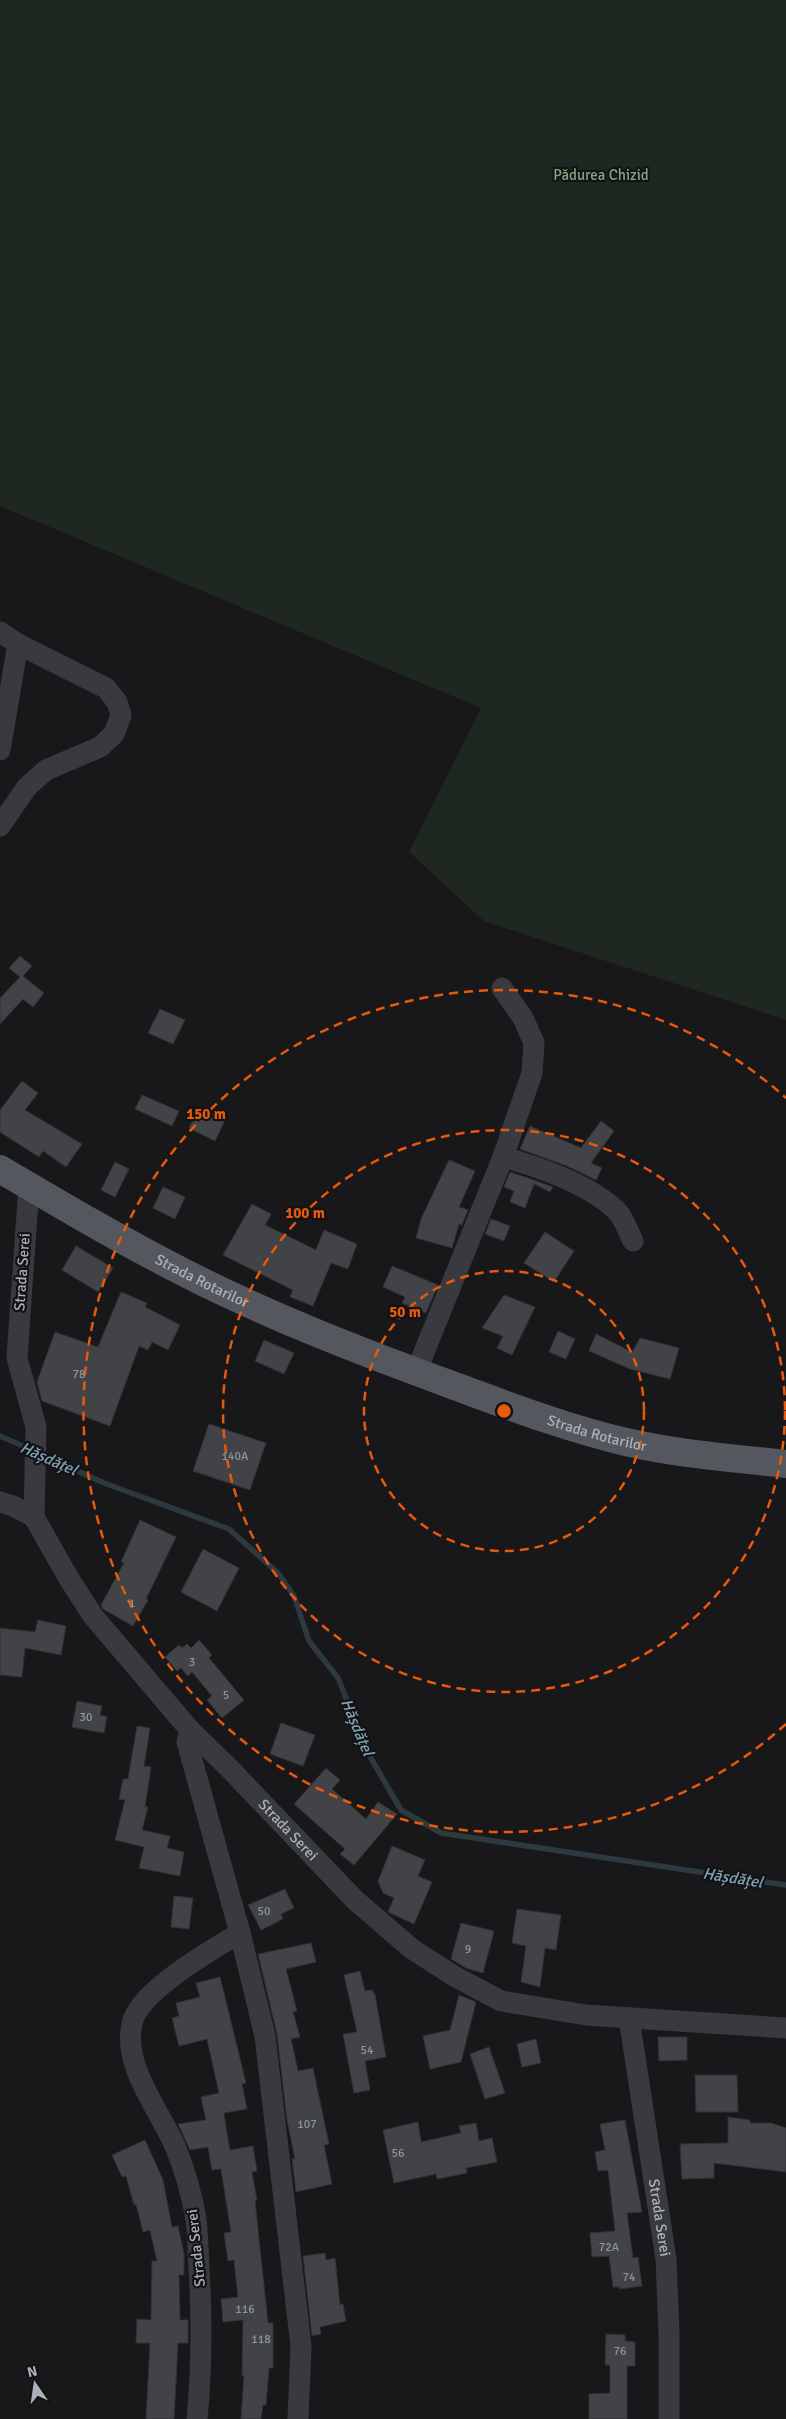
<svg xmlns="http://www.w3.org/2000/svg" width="786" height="2419" viewBox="0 0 786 2419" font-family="Signika,sans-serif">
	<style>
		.green { fill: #1f2820 }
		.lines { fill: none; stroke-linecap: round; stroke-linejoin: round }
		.stream { stroke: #2d393f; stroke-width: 5.5 }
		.building { fill: #424347; stroke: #323236 }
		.street { stroke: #393a3f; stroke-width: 21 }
		.primary { stroke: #54585e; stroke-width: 28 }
		.ring { fill: none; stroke: #e8590c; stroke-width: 2.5; stroke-dasharray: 9 6 }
		.labels { text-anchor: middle; stroke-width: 4.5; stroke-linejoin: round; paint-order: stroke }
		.number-label { font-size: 12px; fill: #90969d }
		.park-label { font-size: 15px; fill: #82a680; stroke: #131315 }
		.street-label { font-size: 15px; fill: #aab1ba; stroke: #131315 }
		.water-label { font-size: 16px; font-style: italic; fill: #80a3b6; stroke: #131315 }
		.centre { fill: #e8590c; stroke: #131315; stroke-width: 2.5 }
		.ring-label { font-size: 15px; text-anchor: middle; font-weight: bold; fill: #e8590c; stroke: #131315; stroke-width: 4.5; stroke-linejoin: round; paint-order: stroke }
	</style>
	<rect width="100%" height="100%" fill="#18181a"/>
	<polygon class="green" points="0,0 786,0 786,1020 484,921 409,852 481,708 0,506"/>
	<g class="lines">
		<g class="stream">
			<polyline points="0,1436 32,1450"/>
			<polyline points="40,1454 104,1483 229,1529 278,1573 294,1596 309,1641 338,1678 368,1753 401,1810 441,1833 786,1885"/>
		</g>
	</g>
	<g class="building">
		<polygon points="20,956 32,966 23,976 44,993 33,1007 23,999 0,1024 0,998 20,977 9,968"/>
		<polygon points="160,1009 185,1020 173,1044 148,1033"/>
		<polygon points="22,1081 38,1093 25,1110 82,1144 66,1167 43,1151 39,1157 0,1132 0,1110"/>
		<polygon points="142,1095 179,1111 172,1126 135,1109"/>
		<polygon points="200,1107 225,1120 215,1141 189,1128"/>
		<polygon points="601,1121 614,1131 591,1163 602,1168 596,1180 567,1166 520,1149 530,1126 581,1148"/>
		<polygon points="449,1160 475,1171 459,1207 468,1210 462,1225 459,1224 452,1248 416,1238 421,1219"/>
		<polygon points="115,1162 129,1169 115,1197 101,1190"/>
		<polygon points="510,1172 528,1178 553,1187 550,1192 534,1184 525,1208 510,1202 514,1191 504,1187"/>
		<polygon points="163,1187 185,1197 175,1219 153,1208"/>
		<polygon points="252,1204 271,1214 265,1225 316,1250 324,1230 357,1244 348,1269 331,1263 313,1306 290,1297 293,1290 223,1255"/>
		<polygon points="491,1219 510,1226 504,1241 485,1234"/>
		<polygon points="545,1232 574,1251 554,1282 524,1263"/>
		<polygon points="76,1246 113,1268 98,1292 62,1270"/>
		<polygon points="392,1266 438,1285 426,1313 402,1303 405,1297 383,1287"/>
		<polygon points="121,1292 147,1303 145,1307 180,1325 168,1350 152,1342 148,1350 139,1346 110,1426 42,1401 37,1382 55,1332 98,1347"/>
		<polygon points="504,1295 535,1307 512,1355 497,1348 503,1336 482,1328"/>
		<polygon points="558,1331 575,1339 566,1359 549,1352"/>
		<polygon points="596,1334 632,1352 640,1338 679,1348 670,1379 630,1369 589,1351"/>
		<polygon points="264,1340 294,1353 284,1374 255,1361"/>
		<polygon points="209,1424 266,1443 250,1490 193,1471"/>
		<polygon points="140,1520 176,1537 146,1599 148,1600 133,1626 103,1609 101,1605 124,1563 121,1562"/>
		<polygon points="203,1549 239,1568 217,1611 181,1592"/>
		<polygon points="38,1620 66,1626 61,1655 25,1648 22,1677 0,1675 0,1628 35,1632"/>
		<polygon points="199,1640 212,1655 209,1658 244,1700 222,1718 207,1700 212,1696 192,1672 188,1676 181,1668 177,1671 165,1657 179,1645 182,1648 187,1644 191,1648"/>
		<polygon points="77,1701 102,1706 100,1715 107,1717 104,1733 72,1727"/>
		<polygon points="281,1723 315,1735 303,1766 270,1754"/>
		<polygon points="137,1726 150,1728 144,1766 151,1767 145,1807 148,1807 142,1830 170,1836 167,1848 184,1852 180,1876 139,1868 144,1847 115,1840 125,1800 119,1799 123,1779 128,1779"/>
		<polygon points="326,1768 340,1780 332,1789 366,1819 378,1802 397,1814 354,1865 340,1854 345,1849 294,1804"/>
		<polygon points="392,1846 425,1860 418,1876 432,1882 414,1924 388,1912 394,1898 383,1893 378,1881"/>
		<polygon points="285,1889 294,1908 281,1914 283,1919 261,1930 248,1905"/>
		<polygon points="174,1896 193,1898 189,1929 171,1927"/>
		<polygon points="517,1909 561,1915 556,1950 545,1948 540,1987 521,1982 526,1946 512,1943"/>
		<polygon points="461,1923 494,1931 483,1973 466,1968 451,1959"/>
		<polygon points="311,1943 316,1962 286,1969 297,2011 293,2012 300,2037 291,2039 298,2071 313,2068 329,2144 324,2145 332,2184 296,2192 292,2159 295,2159 287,2120 277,2034 258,1954"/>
		<polygon points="360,1971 365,1991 372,1990 375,1995 386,2057 365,2061 370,2090 354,2093 343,2034 357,2032 344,1975"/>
		<polygon points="220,1977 246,2083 242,2084 247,2109 224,2113 227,2134 230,2150 253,2146 257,2171 252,2172 257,2200 255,2201 268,2323 273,2323 273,2368 269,2368 266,2405 263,2405 261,2419 241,2419 244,2376 242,2375 243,2320 223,2322 221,2299 238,2297 234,2260 228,2261 224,2233 231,2232 221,2169 212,2170 208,2147 190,2150 178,2124 206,2120 201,2097 219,2093 207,2039 179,2046 172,2018 179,2016 176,2003 200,1997 196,1983"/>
		<polygon points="459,1995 476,2002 461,2062 430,2069 423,2036 450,2030"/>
		<polygon points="658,2037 687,2037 687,2060 659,2061"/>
		<polygon points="536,2039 541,2063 522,2067 517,2044"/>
		<polygon points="489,2047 505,2093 485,2099 470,2054"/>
		<polygon points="695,2075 737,2075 738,2112 696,2112"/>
		<polygon points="728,2117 750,2120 750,2123 771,2123 786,2128 786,2172 714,2163 714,2178 682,2179 680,2144 728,2143"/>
		<polygon points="625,2120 642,2212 627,2213 633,2258 638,2257 642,2286 620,2289 619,2287 613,2287 609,2256 592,2257 590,2233 615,2231 608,2170 598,2171 595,2152 605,2150 600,2124"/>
		<polygon points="418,2122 421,2142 461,2133 459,2126 476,2123 479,2141 492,2138 497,2162 466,2168 467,2173 437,2179 436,2174 394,2183 383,2130"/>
		<polygon points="145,2140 163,2180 172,2227 178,2226 184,2254 184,2275 179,2275 180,2320 188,2320 188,2343 178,2343 174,2419 146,2419 150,2343 136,2343 137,2319 151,2320 152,2261 157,2261 150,2230 143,2232 136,2204 134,2205 126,2176 122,2177 112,2155"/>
		<polygon points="325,2253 326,2260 335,2258 340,2305 343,2304 346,2321 320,2327 321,2334 312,2336 303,2256"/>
		<polygon points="606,2334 625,2335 625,2341 635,2342 635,2366 627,2366 627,2419 589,2419 589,2394 610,2393 610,2365 605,2365"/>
	</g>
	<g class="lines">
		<g class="street">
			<polyline points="0,632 18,644 0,750"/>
			<polyline points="0,826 27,787 46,770 100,747 114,734 121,715 117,702 106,688 18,644"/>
			<path d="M503,1157C539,1167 588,1184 616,1210C624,1217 628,1232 633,1241"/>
			<path id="s1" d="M29,1186L17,1358L36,1427L34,1517L68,1577L93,1616L190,1730L230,1769L355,1900L412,1949L454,1976L501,2001L586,2015L786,2028"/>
			<polyline points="416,1372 503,1157 532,1073 534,1043 523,1018 502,988"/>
			<polyline points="0,1502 13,1506 34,1517"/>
			<polyline points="190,1730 187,1742 240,1933 265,2036 301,2346 298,2419"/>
			<path id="s2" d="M629,2018L666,2259L669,2333V2419"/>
			<path d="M197,2419C202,2368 202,2319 199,2268C198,2252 198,2235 196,2219C192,2195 184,2168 175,2146C159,2109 120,2063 133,2020C143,1989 213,1949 240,1933"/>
		</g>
		<path class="primary" id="s3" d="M0,1169C61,1205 122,1241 185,1273C271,1317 362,1352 452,1385C509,1406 566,1428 626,1442C678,1454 733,1458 786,1464"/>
	</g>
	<g class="ring">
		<circle cx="504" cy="1411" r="140"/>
		<circle cx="504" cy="1411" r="281"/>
		<path d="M786 1724A421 421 0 1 1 786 1098"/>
	</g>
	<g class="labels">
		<g class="number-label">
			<text x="79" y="1378">78</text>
			<text x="235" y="1460">140A</text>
			<text x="132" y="1607">1</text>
			<text x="192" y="1666">3</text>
			<text x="226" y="1699">5</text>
			<text x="86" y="1721">30</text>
			<text x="264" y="1915">50</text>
			<text x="468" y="1953">9</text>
			<text x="367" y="2054">54</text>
			<text x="307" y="2128">107</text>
			<text x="398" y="2157">56</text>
			<text x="609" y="2251">72A</text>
			<text x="629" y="2281">74</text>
			<text x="245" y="2313">116</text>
			<text x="261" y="2343">118</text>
			<text x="620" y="2355">76</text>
		</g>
		<g class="park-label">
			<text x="601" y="180">Pădurea Chizid</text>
		</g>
		<g class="street-label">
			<text transform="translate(22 1272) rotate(-86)" y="5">Strada Serei</text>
			<text dy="5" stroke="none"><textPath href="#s3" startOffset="231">Strada Rotarilor</textPath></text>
			<text dy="5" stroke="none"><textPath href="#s3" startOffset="655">Strada Rotarilor</textPath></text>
			<text dy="5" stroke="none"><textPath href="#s1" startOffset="739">Strada Serei</textPath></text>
			<text dy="5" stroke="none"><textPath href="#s2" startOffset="202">Strada Serei</textPath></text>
			<text transform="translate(196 2248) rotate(-96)" y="5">Strada Serei</text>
		</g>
		<g class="water-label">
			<text transform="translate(49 1458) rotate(24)" y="6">Hășdățel</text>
			<text transform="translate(358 1727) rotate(67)" y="6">Hășdățel</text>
			<text transform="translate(733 1877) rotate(9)" y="6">Hășdățel</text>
		</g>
	</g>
	<circle cx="504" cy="1411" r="8" class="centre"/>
	<g class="ring-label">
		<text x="206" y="1119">150 m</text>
		<text x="305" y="1218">100 m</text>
		<text x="405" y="1317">50 m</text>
	</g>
	<g transform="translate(35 2384) rotate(347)" stroke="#131315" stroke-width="4" paint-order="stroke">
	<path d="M0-4L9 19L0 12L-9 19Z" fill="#aab1ba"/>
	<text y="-8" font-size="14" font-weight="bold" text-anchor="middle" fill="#aab1ba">N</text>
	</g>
</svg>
